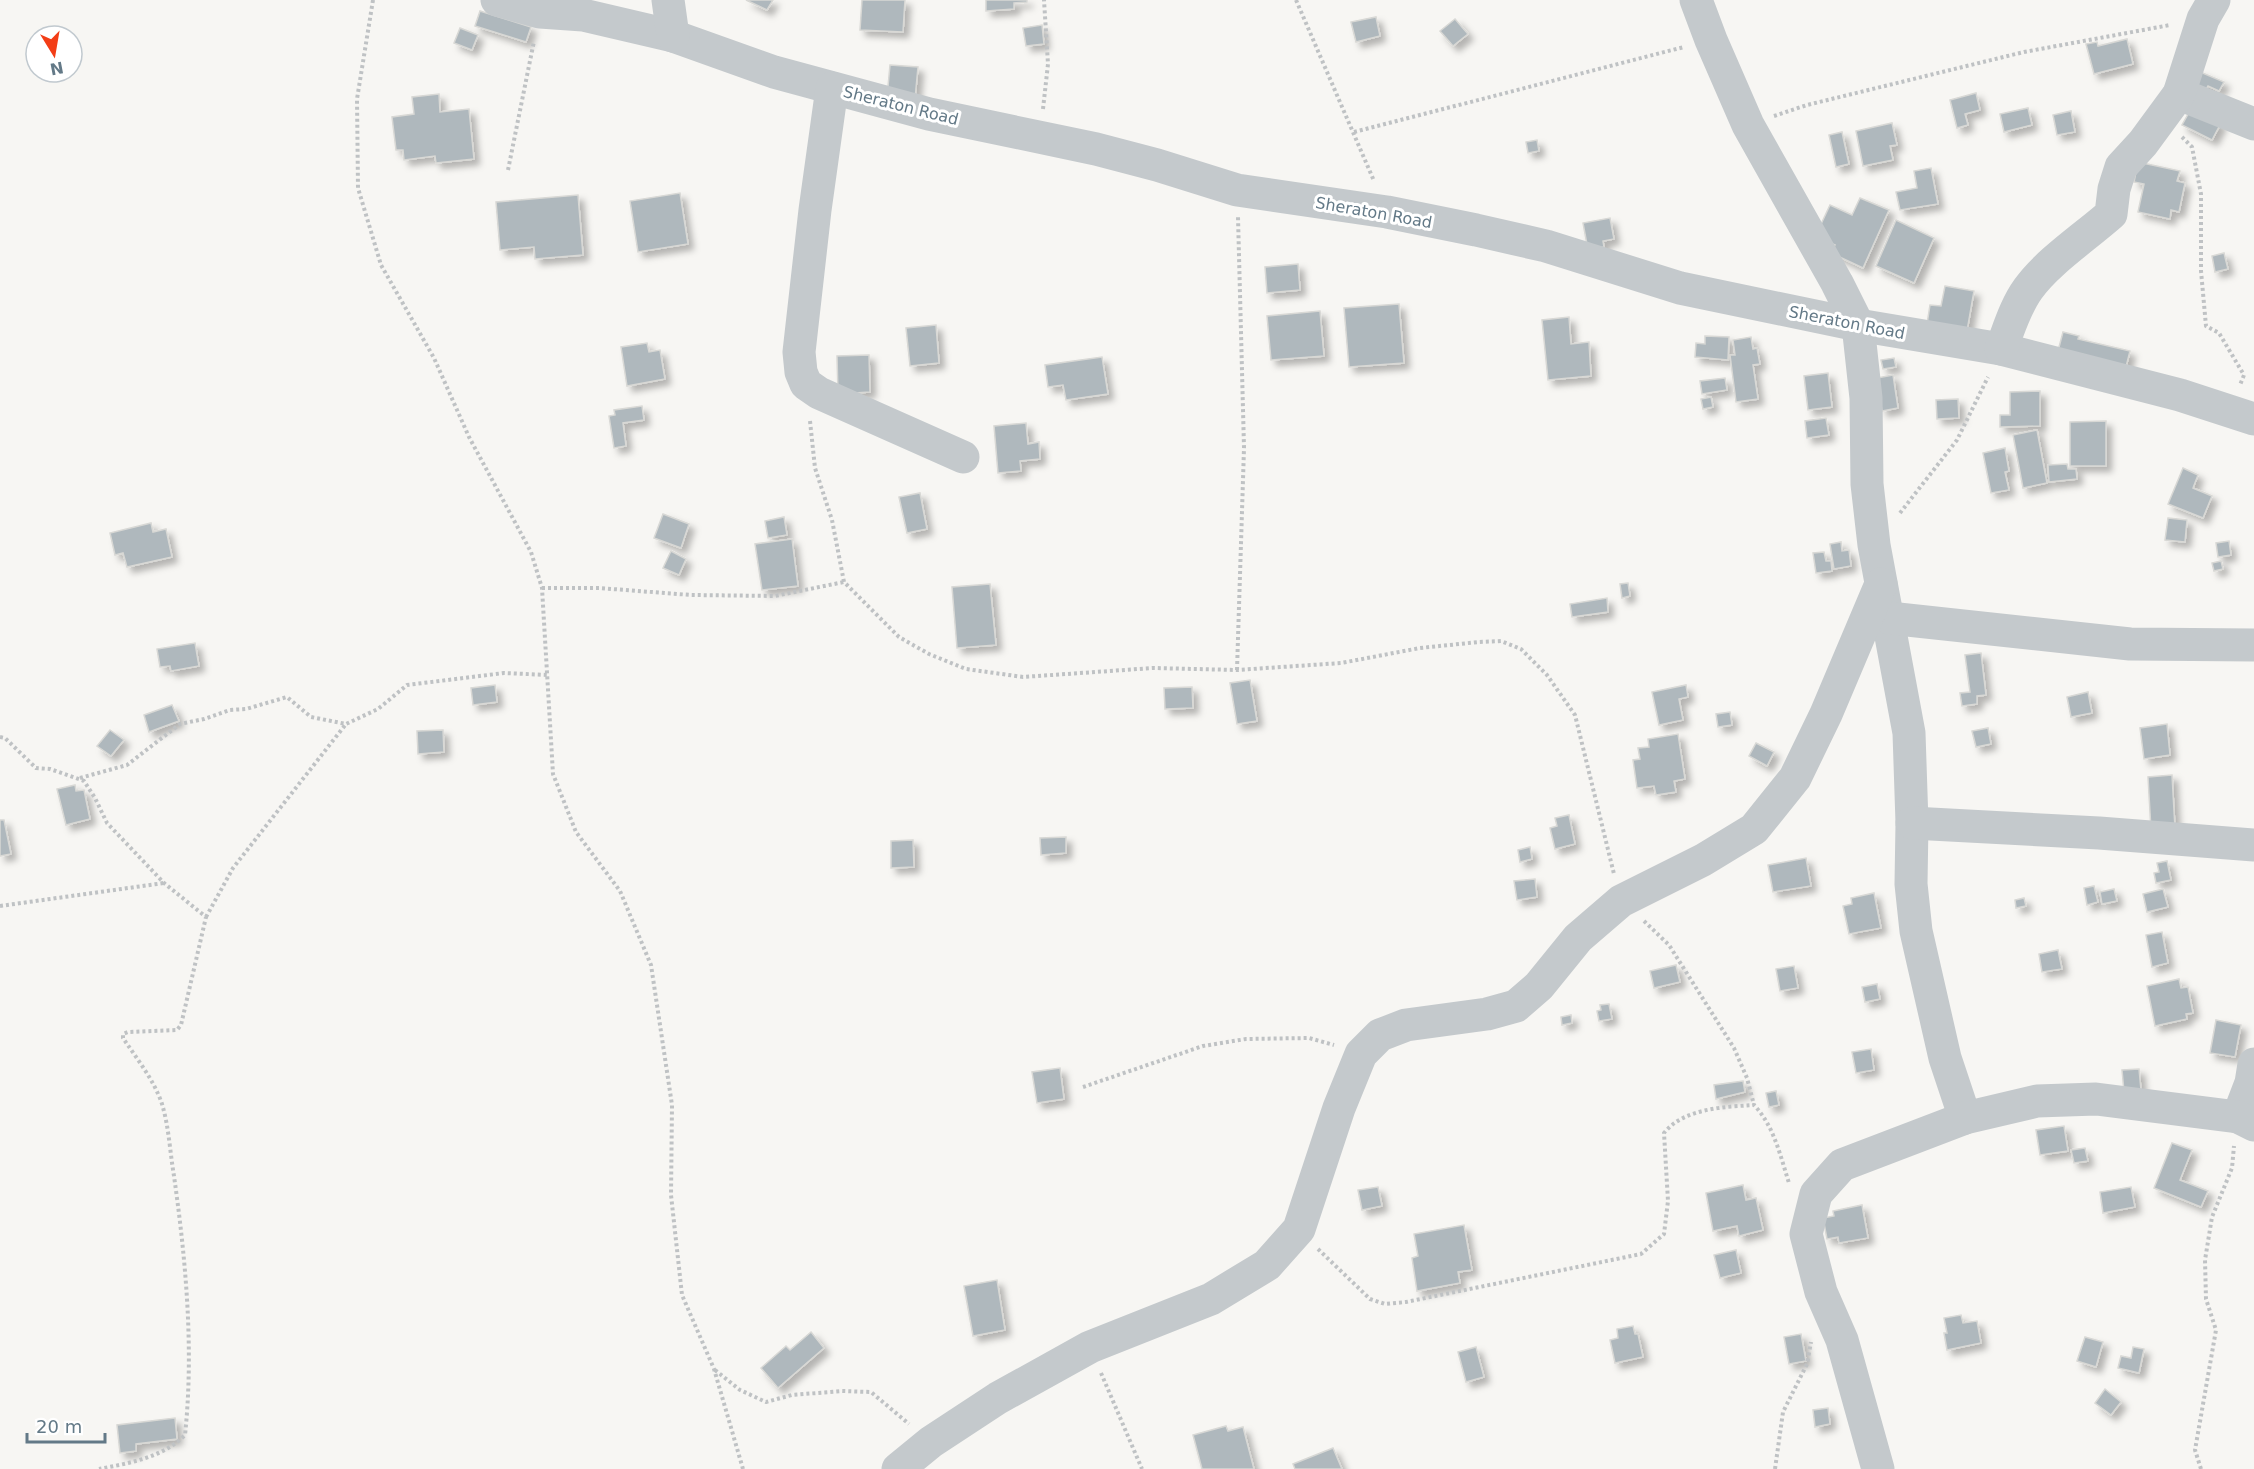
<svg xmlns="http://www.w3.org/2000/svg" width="2254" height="1469" viewBox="0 0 2254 1469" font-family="'DejaVu Sans',sans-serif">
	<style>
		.building { fill: #afb8bd; stroke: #d8d8d5; stroke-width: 1.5; filter: url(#shadow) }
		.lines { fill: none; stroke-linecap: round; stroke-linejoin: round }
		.path { stroke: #bfc2c4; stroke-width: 4; stroke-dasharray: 3 3; stroke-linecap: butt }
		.minor { stroke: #c4c9cc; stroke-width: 33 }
		.labels { text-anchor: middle; stroke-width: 6; stroke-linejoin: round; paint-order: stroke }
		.street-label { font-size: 16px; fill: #637987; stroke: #fff }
	</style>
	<defs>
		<filter id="shadow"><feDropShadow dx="5.5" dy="5.5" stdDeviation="3" flood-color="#0004"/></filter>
	</defs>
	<rect width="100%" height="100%" fill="#f7f6f3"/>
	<g class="building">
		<polygon points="746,0 773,0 767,10"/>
		<polygon points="862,0 905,0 903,32 860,30"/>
		<polygon points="986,0 1027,0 1027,2 1014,3 1014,9 986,11"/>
		<polygon points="480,11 531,27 526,42 475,26"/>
		<polygon points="1376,17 1380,36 1356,42 1351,22"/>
		<polygon points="1455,19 1468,34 1453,46 1440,31"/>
		<polygon points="1042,25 1044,44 1026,46 1023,28"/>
		<polygon points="460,28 478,35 472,50 454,43"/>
		<polygon points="2127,39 2133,64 2094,74 2086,44 2097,42 2098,46"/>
		<polygon points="890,65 918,67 915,99 887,97"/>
		<polygon points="2198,71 2224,82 2219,91 2208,86 2204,93 2190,87"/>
		<polygon points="1976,93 1980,110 1965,114 1968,125 1957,128 1950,100"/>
		<polygon points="439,94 440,112 469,109 474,159 436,163 435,156 404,160 403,150 396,150 392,117 414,114 412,97"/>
		<polygon points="2028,108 2032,125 2004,132 2000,114"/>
		<polygon points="2191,109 2221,123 2212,140 2182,125"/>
		<polygon points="2071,111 2075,132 2057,135 2053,115"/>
		<polygon points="1892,123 1897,145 1890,146 1893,160 1863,166 1856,131"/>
		<polygon points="1842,132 1849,164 1836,167 1829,135"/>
		<polygon points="1537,140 1539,151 1528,153 1526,142"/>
		<polygon points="2138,162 2180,171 2177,181 2185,183 2179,212 2171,210 2170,219 2138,212 2144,184 2134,182"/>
		<polygon points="1931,168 1938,204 1900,210 1896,192 1917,188 1914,171"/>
		<polygon points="680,193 688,244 638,252 630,201"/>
		<polygon points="578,195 583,255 535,259 534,247 500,250 496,202"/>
		<polygon points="1860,198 1889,210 1863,268 1831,253 1835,245 1815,237 1830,205 1852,215"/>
		<polygon points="1610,218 1614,239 1603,241 1604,247 1588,250 1583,223"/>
		<polygon points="1896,220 1934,238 1914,283 1876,266"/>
		<polygon points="2224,253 2228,269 2215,272 2212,256"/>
		<polygon points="1298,264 1300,290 1267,293 1265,267"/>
		<polygon points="1945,286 1974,291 1967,331 1927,324 1930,305 1941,306"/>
		<polygon points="1399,304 1404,363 1349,367 1344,308"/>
		<polygon points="1320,311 1324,356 1271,360 1267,316"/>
		<polygon points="1569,317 1571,344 1589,342 1591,376 1548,380 1542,320"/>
		<polygon points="936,325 939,363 910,366 906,328"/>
		<polygon points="2063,332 2079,336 2078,339 2130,351 2126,367 2058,351"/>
		<polygon points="1705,336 1729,337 1728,360 1695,357 1696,343 1705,344"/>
		<polygon points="1751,337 1753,349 1757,348 1760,364 1753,365 1758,399 1736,402 1730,355 1735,355 1733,340"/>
		<polygon points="647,343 649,352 660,350 665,379 627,386 621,347"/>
		<polygon points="869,355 870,392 838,394 837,356"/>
		<polygon points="1102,357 1108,394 1066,400 1063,385 1048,387 1045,365"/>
		<polygon points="1894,358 1896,367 1883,369 1881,360"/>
		<polygon points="1828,373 1832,407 1808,410 1804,376"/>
		<polygon points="1893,375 1898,408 1882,411 1877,378"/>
		<polygon points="1725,378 1727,390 1702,394 1700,381"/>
		<polygon points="2040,391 2040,426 2000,427 2000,415 2010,415 2010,392"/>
		<polygon points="1711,397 1713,407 1703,409 1701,399"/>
		<polygon points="1958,399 1959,418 1937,419 1936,400"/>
		<polygon points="642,406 644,420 623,423 626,446 614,448 609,416 615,415 614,410"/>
		<polygon points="1826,418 1829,435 1807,438 1805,421"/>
		<polygon points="2106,421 2106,466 2070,466 2070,422"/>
		<polygon points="1026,423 1028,444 1039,442 1040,459 1020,461 1021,471 998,473 994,426"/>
		<polygon points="2037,430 2047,483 2023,488 2013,435"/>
		<polygon points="2005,448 2009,471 2005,472 2009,490 1991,493 1983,453"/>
		<polygon points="2067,464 2068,469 2076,469 2077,479 2049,482 2048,465"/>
		<polygon points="2183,468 2198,475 2193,488 2212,496 2203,518 2168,504"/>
		<polygon points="920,493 927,529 907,533 899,497"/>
		<polygon points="663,514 689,524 681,548 654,538"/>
		<polygon points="784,517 787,535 768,538 765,521"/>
		<polygon points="2168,518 2187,520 2185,542 2165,540"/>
		<polygon points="151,523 153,532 166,529 172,557 127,567 123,553 115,555 110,533"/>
		<polygon points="792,539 798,586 762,590 755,544"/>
		<polygon points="2229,541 2231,555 2218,557 2216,543"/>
		<polygon points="1841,542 1842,551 1849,550 1851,566 1834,569 1830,544"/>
		<polygon points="671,551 686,559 679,575 663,568"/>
		<polygon points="1824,552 1826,561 1831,561 1832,571 1816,573 1813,553"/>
		<polygon points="2221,561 2223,569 2214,571 2212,563"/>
		<polygon points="1628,583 1630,596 1622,598 1620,584"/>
		<polygon points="990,584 996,645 957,648 952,587"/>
		<polygon points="1607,598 1608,612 1572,617 1570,604"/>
		<polygon points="195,643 199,666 171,671 170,666 160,667 157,649"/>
		<polygon points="1981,653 1986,695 1977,696 1977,704 1962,706 1960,693 1970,692 1965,655"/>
		<polygon points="1250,680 1257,721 1237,724 1230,683"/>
		<polygon points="495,685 497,702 473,705 471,688"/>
		<polygon points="1686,685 1688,697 1679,699 1683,720 1659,725 1652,692"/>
		<polygon points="1192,687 1193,708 1165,709 1164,688"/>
		<polygon points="2088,692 2092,713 2071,717 2067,697"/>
		<polygon points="172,705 179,721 149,732 144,715"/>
		<polygon points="1730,712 1732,725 1718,727 1716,714"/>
		<polygon points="2167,724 2170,755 2144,759 2140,728"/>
		<polygon points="1988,728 1991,744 1976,747 1972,731"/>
		<polygon points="110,730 124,740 111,756 97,746"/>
		<polygon points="443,730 444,752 418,754 417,731"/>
		<polygon points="1678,734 1685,779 1674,781 1676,792 1656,795 1654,786 1637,788 1633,760 1640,759 1638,748 1649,747 1648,739"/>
		<polygon points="1756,743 1774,752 1767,766 1749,756"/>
		<polygon points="2172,775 2175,828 2151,830 2148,777"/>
		<polygon points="75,785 76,791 84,790 90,819 66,825 57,789"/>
		<polygon points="1569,815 1575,844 1555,849 1550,828 1557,826 1555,818"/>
		<polygon points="0,820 4,820 11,854 0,856"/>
		<polygon points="1066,837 1066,853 1041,855 1040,838"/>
		<polygon points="913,840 914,867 891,868 891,841"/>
		<polygon points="1530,847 1532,859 1520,862 1518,850"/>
		<polygon points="1806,858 1811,886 1773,892 1768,865"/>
		<polygon points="2167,861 2171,880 2156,883 2154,873 2159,872 2157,863"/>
		<polygon points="1535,879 1537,897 1517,900 1514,881"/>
		<polygon points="2094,886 2098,902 2087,905 2084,888"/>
		<polygon points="2114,889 2117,901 2102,904 2100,892"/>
		<polygon points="2163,889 2168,907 2147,912 2143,894"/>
		<polygon points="1874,893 1881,928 1849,934 1843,906 1852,904 1851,898"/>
		<polygon points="2024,898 2026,906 2016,908 2015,900"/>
		<polygon points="2162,932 2168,963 2152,967 2146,935"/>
		<polygon points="2058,950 2062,969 2042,972 2039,954"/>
		<polygon points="1676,965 1680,982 1654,988 1650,971"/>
		<polygon points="1794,966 1798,988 1780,991 1776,969"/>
		<polygon points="2179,979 2181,988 2188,987 2193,1013 2186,1014 2187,1019 2155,1026 2147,986"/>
		<polygon points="1877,984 1880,999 1865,1002 1862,987"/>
		<polygon points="1609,1004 1612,1019 1599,1021 1597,1011 1601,1010 1600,1005"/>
		<polygon points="1571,1015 1572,1023 1562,1025 1561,1017"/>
		<polygon points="2216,1020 2241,1025 2235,1057 2210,1053"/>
		<polygon points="1871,1049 1874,1070 1856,1073 1852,1052"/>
		<polygon points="1060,1068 1064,1099 1037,1103 1032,1072"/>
		<polygon points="2139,1069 2141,1090 2124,1092 2122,1070"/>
		<polygon points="1743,1081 1745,1092 1716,1099 1714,1085"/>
		<polygon points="1776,1091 1779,1105 1769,1107 1766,1093"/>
		<polygon points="2064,1126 2068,1151 2040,1155 2036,1130"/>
		<polygon points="2172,1143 2192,1150 2180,1180 2208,1191 2201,1207 2154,1188"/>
		<polygon points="2085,1148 2088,1161 2074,1163 2071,1150"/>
		<polygon points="1743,1185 1746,1200 1756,1198 1763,1230 1739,1236 1737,1226 1713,1231 1706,1193"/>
		<polygon points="1378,1187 1382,1206 1362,1210 1358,1190"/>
		<polygon points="2131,1187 2135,1207 2103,1213 2100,1192"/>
		<polygon points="1862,1205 1868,1238 1839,1243 1838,1237 1827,1239 1823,1218 1834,1216 1833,1211"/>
		<polygon points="1464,1225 1472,1270 1458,1272 1460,1283 1417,1291 1412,1258 1418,1256 1414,1234"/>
		<polygon points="1736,1250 1741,1273 1720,1278 1714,1255"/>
		<polygon points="997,1280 1005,1330 973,1336 964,1286"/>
		<polygon points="1961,1315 1963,1323 1977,1321 1981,1343 1947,1350 1944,1333 1947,1333 1944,1318"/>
		<polygon points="1633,1326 1635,1334 1638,1334 1643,1357 1615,1363 1610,1340 1618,1338 1617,1329"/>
		<polygon points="811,1332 824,1348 778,1388 761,1368 786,1346 790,1350"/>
		<polygon points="1801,1334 1806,1361 1789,1364 1784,1337"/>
		<polygon points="2085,1337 2103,1342 2096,1367 2077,1361"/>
		<polygon points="1476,1347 1484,1377 1466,1382 1458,1352"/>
		<polygon points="2133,1347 2144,1349 2139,1373 2118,1368 2121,1356 2131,1358"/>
		<polygon points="2105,1389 2121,1402 2111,1415 2095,1403"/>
		<polygon points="1828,1408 1830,1424 1815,1427 1813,1410"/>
		<polygon points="175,1418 177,1439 136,1444 136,1451 120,1453 117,1425"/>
		<polygon points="1226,1426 1228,1431 1243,1427 1254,1469 1202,1469 1193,1435"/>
		<polygon points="1333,1448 1342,1469 1295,1469 1293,1464"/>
	</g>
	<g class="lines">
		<g class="path">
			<polyline points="373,0 357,99 358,188 381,265 434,358 469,437 531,552 542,588 553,774 576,832 620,891 651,965 672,1105 671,1195 682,1295 714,1369 743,1469"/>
			<polyline points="1296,0 1374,181"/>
			<polyline points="1043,109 1048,64 1044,0"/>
			<polyline points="1774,116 1807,105 2024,52 2170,25"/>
			<polyline points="1354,132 1684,47"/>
			<polyline points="2182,137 2192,147 2201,194 2201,271 2206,326 2219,333 2244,375 2240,385"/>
			<polyline points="508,170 534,41"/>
			<polyline points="810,421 815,468 832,520 844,582 899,637 929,654 966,669 1023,677 1153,668 1237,670 1341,663 1420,648 1479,642 1501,641 1521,649 1547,675 1575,715 1614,874"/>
			<polyline points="1900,513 1957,440 1988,377"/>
			<polyline points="542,588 599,588 691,595 775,596 844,582"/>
			<polyline points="1237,670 1244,448 1238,217"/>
			<path d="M0,737L5,738L36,768L50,769L84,781L95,798L107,823L164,883L206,917L181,1025L177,1030L128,1032L123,1034V1038C137,1059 154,1080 162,1104C169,1127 170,1153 174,1176C186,1261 194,1350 185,1435C162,1458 129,1463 99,1469"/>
			<polyline points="80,778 127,765 180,724 204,719 230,710 246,709 287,697 311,717 346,724 378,709 407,685 504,673 548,675"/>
			<polyline points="0,906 164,883"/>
			<polyline points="206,917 233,868 346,724"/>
			<polyline points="1644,921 1669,945 1734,1048 1747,1078 1754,1105"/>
			<polyline points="1083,1087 1203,1046 1246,1039 1309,1038 1334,1045"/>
			<path d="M1318,1249L1370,1299L1385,1304L1406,1302L1641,1254L1664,1234L1668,1201L1664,1133C1684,1108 1724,1107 1754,1105C1774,1126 1780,1155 1789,1183"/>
			<polyline points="715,1370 740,1390 766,1402 792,1395 842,1391 871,1392 909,1424"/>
			<polyline points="1101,1373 1142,1469"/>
			<polyline points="1775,1469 1783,1412 1807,1364 1811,1342"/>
			<polyline points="2201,1469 2195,1450 2216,1330 2206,1299 2205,1260 2212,1217 2232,1168 2234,1146"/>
		</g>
		<g class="minor">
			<polyline points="497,0 540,12 583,15 673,36 774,72 929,114 1096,149 1157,165 1237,190 1387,212 1476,230 1546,246 1680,288 1858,325 2001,349 2180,395 2254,419"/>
			<polyline points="668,0 673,36"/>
			<polyline points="1696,0 1711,40 1748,125 1837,283 1858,325 1866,398 1867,484 1874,545 1909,733 1912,823 1911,884 1916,931 1945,1058 1965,1118"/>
			<polyline points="832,88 815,210 799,352 801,372 806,384 819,393 963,457"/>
			<polyline points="2179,94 2254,124"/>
			<path d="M2001,349C2009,329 2015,307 2028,289C2047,262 2085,237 2111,214L2114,189L2121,167L2143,143L2179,94L2203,19L2214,0"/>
			<polyline points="1889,618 2130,644 2254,645"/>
			<polyline points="1912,823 2099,833 2254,845"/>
			<polyline points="2238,1117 2251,1083 2254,1064"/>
			<polyline points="898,1469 931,1442 998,1398 1090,1347 1211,1299 1267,1265 1299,1229 1339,1108 1361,1054 1380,1035 1406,1025 1487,1014 1516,1006 1539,986 1578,938 1621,901 1703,860 1754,829 1795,778 1826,714 1881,584"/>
			<polyline points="1878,1469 1842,1340 1821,1292 1806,1234 1816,1194 1842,1165 1965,1118 2037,1101 2096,1099 2238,1117 2254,1125"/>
		</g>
	</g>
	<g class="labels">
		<g class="street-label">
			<text transform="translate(901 105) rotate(14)" y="6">Sheraton Road</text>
			<text transform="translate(1374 212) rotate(10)" y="6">Sheraton Road</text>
			<text transform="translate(1847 322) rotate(11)" y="6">Sheraton Road</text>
		</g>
	</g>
	<g transform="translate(54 54) rotate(169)"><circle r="28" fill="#ffffff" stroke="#c1c9cf" stroke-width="1.5"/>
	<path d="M0-4.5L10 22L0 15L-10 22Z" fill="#f33d16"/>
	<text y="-9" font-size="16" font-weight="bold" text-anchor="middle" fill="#637987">N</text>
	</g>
	<path d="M27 1433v9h78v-9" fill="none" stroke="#637987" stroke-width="3"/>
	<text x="36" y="1433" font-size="18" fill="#637987" stroke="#ffffff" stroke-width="4.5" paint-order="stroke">20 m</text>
</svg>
